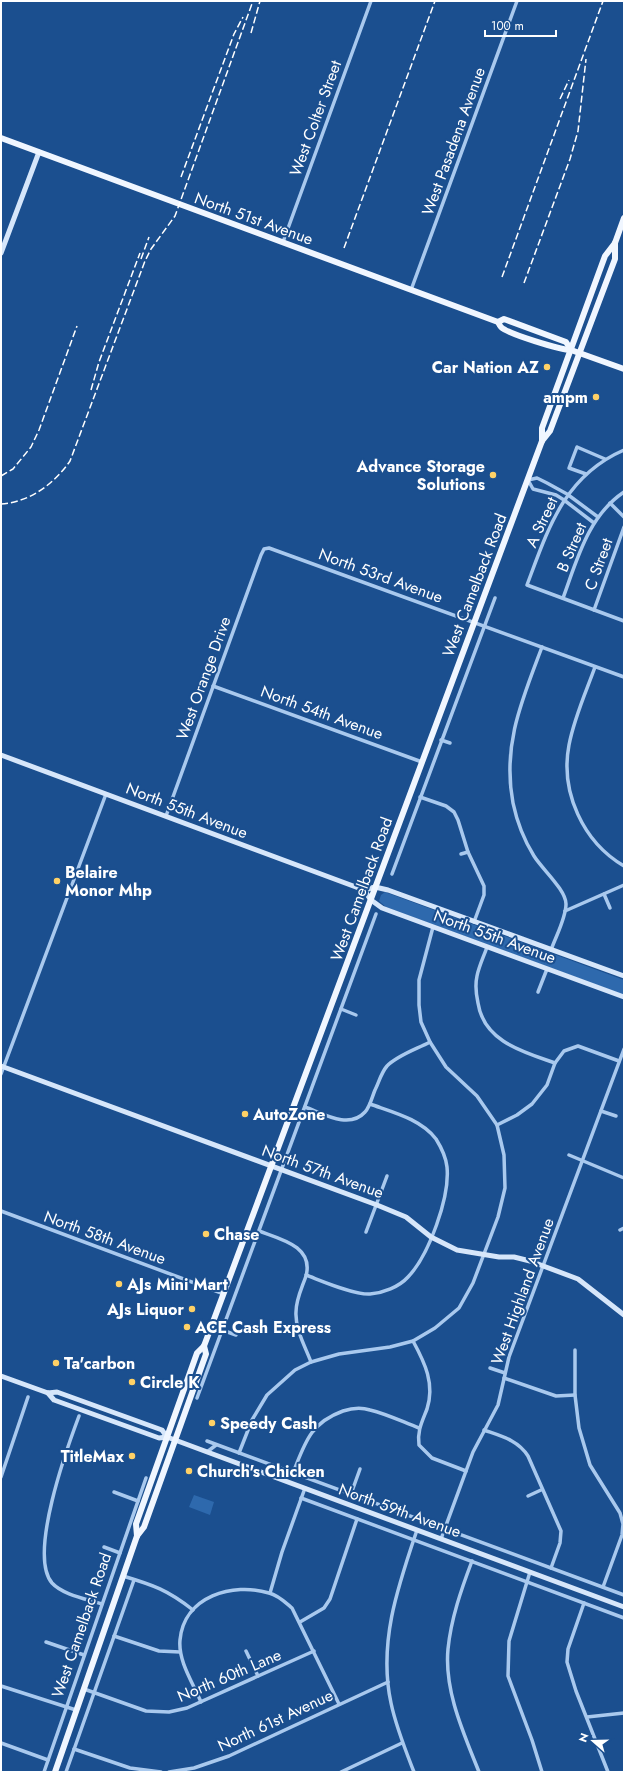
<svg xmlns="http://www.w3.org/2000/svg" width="625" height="1773" viewBox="0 0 625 1773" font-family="Jost,sans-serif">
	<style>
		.green { fill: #2e69ad }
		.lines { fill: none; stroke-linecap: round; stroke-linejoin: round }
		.street { stroke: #a9c9ee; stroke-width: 3.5 }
		.secondary { stroke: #d6e6fa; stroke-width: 5 }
		.primary { stroke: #f0f6ff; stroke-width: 6 }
		.rail { stroke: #fff; stroke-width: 1.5; stroke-dasharray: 7 3; stroke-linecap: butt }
		.poi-dot { fill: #ffd166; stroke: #1b4f8f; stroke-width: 1.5 }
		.labels { text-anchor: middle; stroke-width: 4; stroke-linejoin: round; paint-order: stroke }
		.street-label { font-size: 16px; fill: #fff; stroke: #1b4f8f }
		.poi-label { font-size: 16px; font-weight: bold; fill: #fff; stroke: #1b4f8f; text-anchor: start }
	</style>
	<rect width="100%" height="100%" fill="#1b4f8f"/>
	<g class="green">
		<polygon points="385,892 624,980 624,995 386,907 379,901 381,895"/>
		<polygon points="194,1495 214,1502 210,1515 189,1507"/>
	</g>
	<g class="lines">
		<g class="street">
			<polyline points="283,242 371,1"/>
			<polyline points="411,290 517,1"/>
			<path d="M624,450C564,476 548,529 527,585L624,621"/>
			<polyline points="586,474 569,468 577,447 605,459"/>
			<polyline points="610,503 624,517"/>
			<polyline points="594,523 564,500 556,495 533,489 528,480 537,478 547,483 567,494 598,517"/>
			<path d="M563,598C577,560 588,516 624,492"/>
			<polyline points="594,610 624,527"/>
			<path d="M542,647C522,700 502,745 513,803C517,822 524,840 534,856C542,869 566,890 566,904C566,918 556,936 551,950"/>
			<path d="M595,667C586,692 574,718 569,745C560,792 583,842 624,866"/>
			<polyline points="213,686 422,762"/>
			<polyline points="441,740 450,743"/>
			<polyline points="420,797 446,806 454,812 458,820 468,852 484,886 484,895 474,922"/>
			<polyline points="166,816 261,555 264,549 269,548 624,677"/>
			<polyline points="461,854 468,852"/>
			<polyline points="392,874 495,598"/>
			<polyline points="604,894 610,908"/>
			<polyline points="565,911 624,885"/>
			<path d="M487,947C484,956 479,966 477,976C475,985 476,994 478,1003C484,1042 524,1052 555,1063"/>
			<polyline points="538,992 547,969"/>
			<polyline points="341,1009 356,1015"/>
			<polyline points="1,1074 106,794"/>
			<path d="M305,1107C322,1113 349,1130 365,1112C370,1107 372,1097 375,1090C379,1082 381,1073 387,1066C398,1055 417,1049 430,1042"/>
			<polyline points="601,1111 616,1116"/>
			<polyline points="497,1125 517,1115 532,1104 547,1085 555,1063 564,1051 578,1046 619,1061"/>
			<polyline points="569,1155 624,1178"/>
			<polyline points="1,1211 224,1294"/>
			<polyline points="620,1230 624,1228"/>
			<path d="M259,1231C280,1239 314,1246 306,1276C302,1288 296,1299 296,1312C295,1329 305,1346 311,1362"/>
			<polyline points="366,1232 387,1176"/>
			<path d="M306,1275C322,1281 354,1295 370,1294C383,1293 399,1287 408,1277C429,1255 450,1197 447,1167C446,1158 441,1147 436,1139C421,1119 392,1112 370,1104"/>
			<polyline points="222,1330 236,1335"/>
			<path d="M413,1341C425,1363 435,1384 427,1409C422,1422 417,1431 419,1445L432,1458L466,1471"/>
			<polyline points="575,1350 575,1395 579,1428 590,1465 620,1513 623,1524 622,1535 603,1587"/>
			<polyline points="490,1368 505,1373"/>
			<polyline points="504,1378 556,1396 575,1395"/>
			<polyline points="197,1398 376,914"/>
			<path d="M79,1416C67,1448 28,1555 52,1583C63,1595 87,1599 102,1604"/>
			<path d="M484,1430C501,1436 518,1440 528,1456L561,1531L560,1543L551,1568"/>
			<polyline points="207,1441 624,1595"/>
			<polyline points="207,1452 216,1445"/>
			<polyline points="239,1453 252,1420 267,1395 295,1370 311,1362 339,1354 390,1347 413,1341 435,1328 459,1308 473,1283 498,1217 505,1188 504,1155 497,1125 477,1096 446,1067 430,1042 421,1022 419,1005 419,980 433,927"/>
			<path d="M293,1473C305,1443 310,1423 343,1411C352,1408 361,1407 370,1410C387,1414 403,1422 419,1428"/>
			<polyline points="1,1477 28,1397"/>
			<polyline points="114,1492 138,1501"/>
			<polyline points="351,1494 360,1469"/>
			<polyline points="528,1496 541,1490"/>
			<polyline points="301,1498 624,1618"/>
			<polyline points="441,1539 473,1452 498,1405 509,1357 624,1049"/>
			<polyline points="104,1547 120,1553"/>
			<path d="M472,1561C461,1590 451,1619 448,1649C444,1691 464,1734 479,1772"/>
			<polyline points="530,1572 509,1641 508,1676 532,1740 542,1772"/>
			<path d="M123,1576C153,1585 168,1590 193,1610"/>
			<polyline points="270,1593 282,1552 305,1488"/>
			<polyline points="584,1603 568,1649 567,1662 576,1691 608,1772"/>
			<polyline points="300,1622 324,1608 330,1599 357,1519"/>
			<polyline points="114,1636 159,1651 180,1652"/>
			<polyline points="46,1642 84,1655"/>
			<polyline points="246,1651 258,1676"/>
			<polyline points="1,1686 76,1710"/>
			<polyline points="84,1689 146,1711 169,1712 187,1708 314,1651"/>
			<path d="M201,1702C193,1683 178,1661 180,1640C184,1596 233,1582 269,1593C278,1595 285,1602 292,1608L339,1704"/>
			<polyline points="587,1717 624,1713"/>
			<polyline points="1,1743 48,1760"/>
			<polyline points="74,1749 130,1768 161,1772"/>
			<polyline points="44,1772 146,1478"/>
			<polyline points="66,1772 134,1580"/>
			<polyline points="169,1772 194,1768 229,1756 388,1682"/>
			<polyline points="341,1772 402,1743"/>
			<path d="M414,1772C405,1749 396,1727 391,1703C378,1643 398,1586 417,1530"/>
		</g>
		<g class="secondary">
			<polyline points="1,253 39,152"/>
			<polyline points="1,755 364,890 375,887 388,890 624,976"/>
			<polyline points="364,890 371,900 382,908 624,997"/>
			<polyline points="1,1066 377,1205 406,1217 431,1237 457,1250 499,1257 514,1257 530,1261 578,1279 624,1315"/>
			<polyline points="1,1376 48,1393 57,1392 162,1430 167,1437"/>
			<polyline points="48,1393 54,1400 159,1438 167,1437 175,1440 624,1607"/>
		</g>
		<g class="primary">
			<path d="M1,138L498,322C499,324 500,326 501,327C508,334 561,350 571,350L624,369"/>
			<polyline points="498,322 504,319 566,342 571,350"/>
			<polyline points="542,441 542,428 605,256 615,243 624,218"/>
			<polyline points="137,1536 136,1524 197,1353 204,1346 542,441 550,431 615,259 615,243"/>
			<polyline points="55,1772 137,1536 144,1527 206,1354 204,1346"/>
		</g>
		<g class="rail">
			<polyline points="251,33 260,1"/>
			<polyline points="560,99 569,80"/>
			<polyline points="181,177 234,34 243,17"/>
			<polyline points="344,248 435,1"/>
			<polyline points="141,259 149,237"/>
			<polyline points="502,277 603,1"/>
			<polyline points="524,283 570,159 578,131 586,59"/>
			<polyline points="91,390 99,362 140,253"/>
			<polyline points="1,476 13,469 31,447 39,430 77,326"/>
			<path d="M1,504C30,502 54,484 70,461L145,261L151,249L175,216L253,1"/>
		</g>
	</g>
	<g class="poi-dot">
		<circle cx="547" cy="367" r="4"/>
		<circle cx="596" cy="397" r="4"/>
		<circle cx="493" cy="475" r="4"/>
		<circle cx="57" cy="881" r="4"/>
		<circle cx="245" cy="1114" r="4"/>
		<circle cx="206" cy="1234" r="4"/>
		<circle cx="119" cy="1284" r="4"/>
		<circle cx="192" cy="1309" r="4"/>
		<circle cx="187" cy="1327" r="4"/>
		<circle cx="56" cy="1363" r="4"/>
		<circle cx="132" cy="1382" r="4"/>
		<circle cx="212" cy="1423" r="4"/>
		<circle cx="132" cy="1456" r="4"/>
		<circle cx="189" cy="1471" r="4"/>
	</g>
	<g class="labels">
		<g class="street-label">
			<text transform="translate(315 118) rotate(-70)" y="6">West Colter Street</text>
			<text transform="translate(453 141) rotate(-70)" y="6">West Pasadena Avenue</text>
			<text transform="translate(254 218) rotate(20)" y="6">North 51st Avenue</text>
			<text transform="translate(541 522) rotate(-65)" y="6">A Street</text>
			<text transform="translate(571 547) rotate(-67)" y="6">B Street</text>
			<text transform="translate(598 564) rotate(-70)" y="6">C Street</text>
			<text transform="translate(381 575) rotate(20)" y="6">North 53rd Avenue</text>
			<text transform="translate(474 585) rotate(-69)" y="6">West Camelback Road</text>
			<text transform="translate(203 678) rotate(-70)" y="6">West Orange Drive</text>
			<text transform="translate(322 712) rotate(20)" y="6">North 54th Avenue</text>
			<text transform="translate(187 810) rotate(21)" y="6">North 55th Avenue</text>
			<text transform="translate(361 889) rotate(-70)" y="6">West Camelback Road</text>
			<text transform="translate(495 936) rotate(20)" y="6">North 55th Avenue</text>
			<text transform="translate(323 1171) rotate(20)" y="6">North 57th Avenue</text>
			<text transform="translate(105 1237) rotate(20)" y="6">North 58th Avenue</text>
			<text transform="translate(522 1291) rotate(-70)" y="6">West Highland Avenue</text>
			<text transform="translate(400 1510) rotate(20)" y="6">North 59th Avenue</text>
			<text transform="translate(81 1625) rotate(-71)" y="6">West Camelback Road</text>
			<text transform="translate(229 1675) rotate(-23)" y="6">North 60th Lane</text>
			<text transform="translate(275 1720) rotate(-25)" y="6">North 61st Avenue</text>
		</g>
		<g class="poi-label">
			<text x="539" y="373" text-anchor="end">Car Nation AZ</text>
			<text x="588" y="403" text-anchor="end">ampm</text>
			<text x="485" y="472" text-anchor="end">Advance Storage<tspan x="485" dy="18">Solutions</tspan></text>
			<text x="65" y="878">Belaire<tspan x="65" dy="18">Monor Mhp</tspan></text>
			<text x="253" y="1120">AutoZone</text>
			<text x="214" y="1240">Chase</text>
			<text x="127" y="1290">AJs Mini Mart</text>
			<text x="184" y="1315" text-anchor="end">AJs Liquor</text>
			<text x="195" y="1333">ACE Cash Express</text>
			<text x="64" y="1369">Ta'carbon</text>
			<text x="140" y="1388">Circle K</text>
			<text x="220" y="1429">Speedy Cash</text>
			<text x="124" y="1462" text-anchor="end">TitleMax</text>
			<text x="197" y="1477">Church's Chicken</text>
		</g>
	</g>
	<rect width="625" height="1773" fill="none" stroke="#ffffff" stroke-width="4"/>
	<g transform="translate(593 1741) rotate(290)" stroke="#1b4f8f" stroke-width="3" paint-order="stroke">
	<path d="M0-3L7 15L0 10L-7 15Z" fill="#ffffff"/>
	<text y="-6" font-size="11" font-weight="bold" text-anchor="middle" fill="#ffffff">N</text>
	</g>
	<path d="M485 30v6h71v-6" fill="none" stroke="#ffffff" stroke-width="2"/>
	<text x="491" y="30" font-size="12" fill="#ffffff" stroke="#1b4f8f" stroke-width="3" paint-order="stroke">100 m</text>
</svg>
